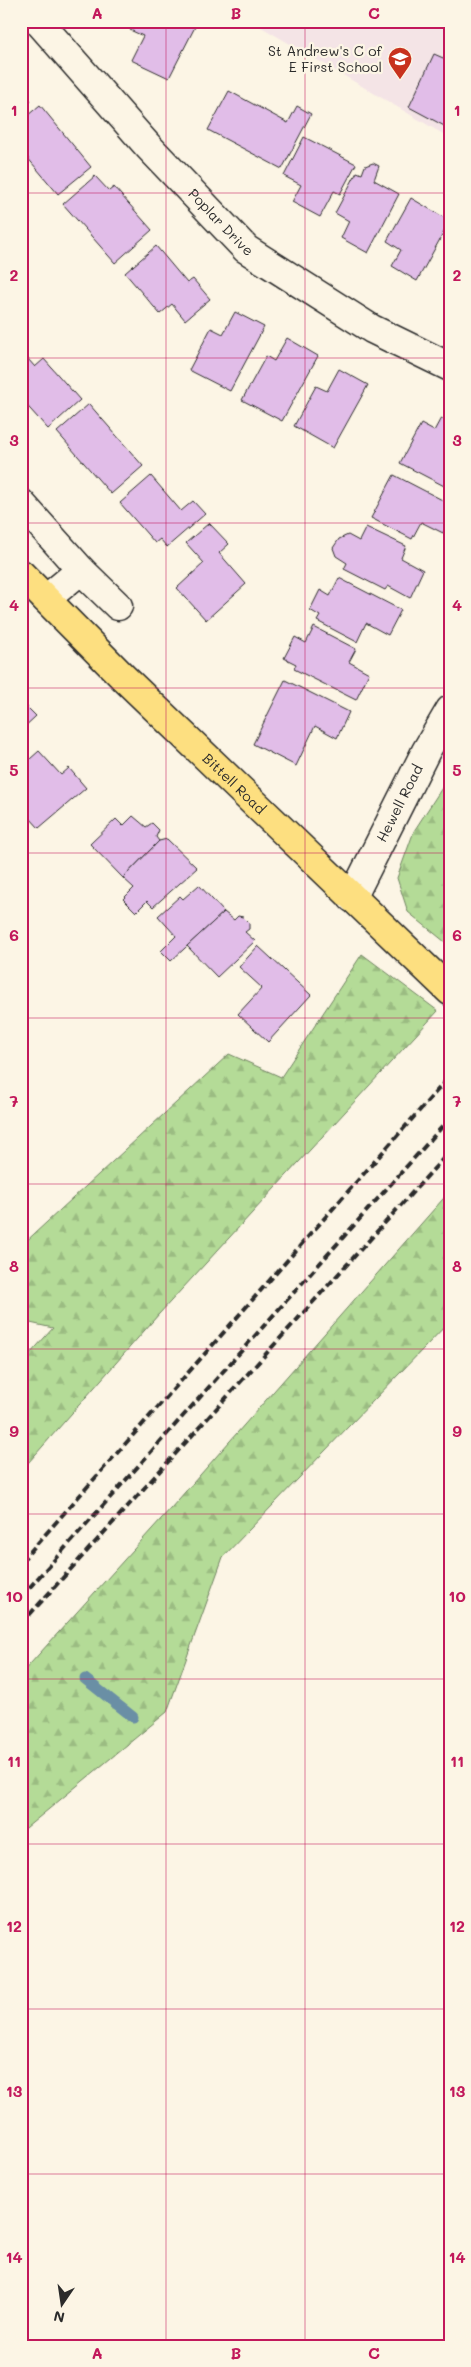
<svg xmlns="http://www.w3.org/2000/svg" width="471" height="2367" viewBox="0 0 471 2367" font-family="Mali,sans-serif">
	<style>
		.built { fill: #f4e4e6 }
		.forest { fill: url(#forest-firs); stroke: #708361 }
		.lines { fill: none; stroke-linecap: round; stroke-linejoin: round }
		.stream { stroke: #6b8fa5; stroke-width: 11 }
		.building { fill: #e1bde8; stroke: #2b2b2b }
		.minor-casing { stroke: #2b2b2b; stroke-width: 31 }
		.major-casing { stroke: #2b2b2b; stroke-width: 31 }
		.minor { stroke: #fcf5e5; stroke-width: 28 }
		.major { stroke: #fddf80; stroke-width: 28 }
		.rail { stroke: #2b2b2b; stroke-width: 4; stroke-dasharray: 8 4; stroke-linecap: butt }
		.grid { fill: none; stroke: #c2185b; stroke-width: 1; stroke-opacity: 0.55 }
		.labels { text-anchor: middle; stroke-width: 4.5; stroke-linejoin: round; paint-order: stroke }
		.poi-label { font-size: 14px; fill: #2b2b2b; stroke: #fcf5e5; text-anchor: end }
		.street-label { font-size: 14px; fill: #2b2b2b; stroke: #fcf5e5 }
		.neatline { fill: none; stroke: #c2185b; stroke-width: 2 }
		.grid-label { font-size: 16px; text-anchor: middle; font-weight: bold; fill: #c2185b }
	</style>
	<defs>
		<pattern id="forest-firs" width="22" height="20" patternUnits="userSpaceOnUse" patternTransform="scale(1.25)"><rect width="22" height="20" fill="#b4db97"/><path d="M5 1l3.5 6h-7zM16 11l3.5 6h-7z" fill="#9bbc82"/></pattern>
	</defs>
	<rect width="100%" height="100%" fill="#fcf5e5"/>
	<filter id="ink" filterUnits="userSpaceOnUse"><feTurbulence type="fractalNoise" baseFrequency=".02" numOctaves="2"/><feDisplacementMap in="SourceGraphic" scale="10" xChannelSelector="R" yChannelSelector="G"/><feConvolveMatrix kernelMatrix="1 2 1 2 8 2 1 2 1" color-interpolation-filters="sRGB"/></filter>
	<g filter="url(#ink)">
		<polygon class="built" points="251,21 450,21 450,138"/>
		<g class="forest">
			<polygon points="449,777 450,777 450,946 408,912 397,878 414,831"/>
			<polygon points="362,954 438,1011 159,1314 21,1471 21,1364 53,1328 21,1321 21,1246 229,1054 281,1077"/>
			<polygon points="450,1191 450,1321 223,1557 167,1712 21,1832 21,1674 171,1508"/>
		</g>
		<g class="lines">
			<polyline class="stream" points="85,1679 133,1717"/>
		</g>
		<g class="building">
			<polygon points="135,21 198,21 169,78 131,60 143,36 130,30"/>
			<polygon points="434,54 450,61 450,129 409,107"/>
			<polygon points="21,90 31,101 21,110"/>
			<polygon points="229,91 288,123 297,106 311,114 282,169 208,130"/>
			<polygon points="40,105 91,167 58,194 21,150 21,121"/>
			<polygon points="304,137 356,164 340,194 334,191 320,217 292,202 301,185 284,176"/>
			<polygon points="373,163 379,166 374,180 399,194 368,253 341,238 349,221 335,213 357,172 362,174 365,166"/>
			<polygon points="95,176 109,191 114,187 152,230 115,263 63,204"/>
			<polygon points="411,198 450,221 417,281 392,266 401,250 387,241"/>
			<polygon points="156,246 187,283 193,279 210,299 185,320 172,304 160,314 125,273"/>
			<polygon points="21,309 26,314 21,324"/>
			<polygon points="235,312 264,327 230,391 189,370 211,328 223,334"/>
			<polygon points="287,338 318,356 282,421 242,400 266,356 274,361"/>
			<polygon points="21,351 35,367 44,359 80,400 48,429 21,399"/>
			<polygon points="339,369 368,385 333,448 294,426 316,386 327,391"/>
			<polygon points="89,404 143,466 111,494 57,432"/>
			<polygon points="441,418 450,423 450,489 400,463 421,424 434,431"/>
			<polygon points="394,475 450,504 450,519 443,533 421,522 412,539 371,518"/>
			<polygon points="151,476 181,511 193,501 205,514 167,547 160,539 155,543 120,503"/>
			<polygon points="209,523 229,544 219,553 246,584 206,620 177,588 204,563 186,543"/>
			<polygon points="366,527 406,546 401,558 423,570 410,598 388,586 385,590 344,569 347,563 336,556 333,548 339,539 348,535 359,541"/>
			<polygon points="339,578 401,610 388,635 366,623 357,642 317,621 320,616 310,610 320,590 330,596"/>
			<polygon points="314,627 356,649 349,662 369,673 356,700 294,669 296,664 284,658 295,637 306,643"/>
			<polygon points="285,680 349,712 337,738 315,726 296,766 253,744"/>
			<polygon points="21,701 36,716 21,730"/>
			<polygon points="39,751 61,775 69,768 86,788 39,828 21,808 21,767"/>
			<polygon points="133,816 146,827 152,823 159,830 156,837 159,841 123,878 90,844 116,819 123,826"/>
			<polygon points="167,839 197,868 153,907 147,901 136,912 123,899 134,888 123,878 159,841"/>
			<polygon points="199,885 224,912 171,961 161,951 176,936 158,916 180,896 183,899"/>
			<polygon points="224,912 234,920 238,916 243,917 249,923 249,929 245,932 255,941 217,977 187,946"/>
			<polygon points="258,946 311,995 268,1042 238,1014 262,988 239,967"/>
		</g>
		<g class="lines">
			<defs>
				<g id="minor">
					<path id="s1" d="M38,21L147,145L246,249L372,329L450,367"/>
					<polyline points="21,503 81,570"/>
					<polyline points="46,599 81,570 118,606"/>
					<path id="s2" d="M352,898L426,751L450,710"/>
				</g>
				<g id="major">
					<path id="s3" d="M21,574L123,677L450,991"/>
				</g>
			</defs>
			<use href="#minor" class="minor-casing"/>
			<use href="#major" class="major-casing"/>
			<use href="#minor" class="minor"/>
			<use href="#major" class="major"/>
			<g class="rail">
				<polyline points="21,1562 450,1076"/>
				<polyline points="21,1597 450,1118"/>
				<polyline points="21,1624 450,1151"/>
			</g>
		</g>
	</g>
	<path class="grid" d="M166,21V2346M305,21V2346M21,193H450M21,358H450M21,523H450M21,688H450M21,853H450M21,1018H450M21,1184H450M21,1349H450M21,1514H450M21,1679H450M21,1844H450M21,2009H450M21,2174H450"/>
	<defs>
		<symbol id="school-pin" viewBox="-11 -11 22 30"><path d="M0 17L-7.5 6A9.5 9.5 0 1 1 7.5 6Z" fill="#c8321e" stroke="#fcf5e5"/><path d="M0-5L7-2L0 1L-7-2ZM-4 1L0 2.5L4 1V4Q0 6-4 4Z" fill="#fff"/></symbol>
	</defs>
	<g fill-rule="evenodd">
		<use href="#school-pin" x="386" y="45" width="28" height="38"/>
	</g>
	<g class="labels">
		<g class="poi-label">
			<text x="382" y="56">St Andrew's C of<tspan x="382" dy="16">E First School</tspan></text>
		</g>
		<g class="street-label">
			<text dy="5" stroke="none"><textPath href="#s1" startOffset="272">Poplar Drive</textPath></text>
			<text dy="5" stroke="none"><textPath href="#s3" startOffset="299">Bittell Road</textPath></text>
			<text dy="5" stroke="none"><textPath href="#s2" startOffset="106">Hewell Road</textPath></text>
		</g>
	</g>
	<rect width="471" height="2367" fill="none" stroke="#fcf5e5" stroke-width="55"/>
	<g transform="translate(62 2304) rotate(193)" stroke="#fcf5e5" stroke-width="4" paint-order="stroke">
	<path d="M0-4L9 19L0 12L-9 19Z" fill="#2b2b2b"/>
	<text y="-8" font-size="14" font-weight="bold" text-anchor="middle" fill="#2b2b2b">N</text>
	</g>
	<rect x="28" y="28" width="416" height="2312" class="neatline"/>
	<g class="grid-label">
		<text x="97" y="19">A</text>
		<text x="236" y="19">B</text>
		<text x="374" y="19">C</text>
		<text x="14" y="116">1</text>
		<text x="457" y="116">1</text>
		<text x="14" y="281">2</text>
		<text x="457" y="281">2</text>
		<text x="14" y="446">3</text>
		<text x="457" y="446">3</text>
		<text x="14" y="611">4</text>
		<text x="457" y="611">4</text>
		<text x="14" y="776">5</text>
		<text x="457" y="776">5</text>
		<text x="14" y="941">6</text>
		<text x="457" y="941">6</text>
		<text x="14" y="1107">7</text>
		<text x="457" y="1107">7</text>
		<text x="14" y="1272">8</text>
		<text x="457" y="1272">8</text>
		<text x="14" y="1437">9</text>
		<text x="457" y="1437">9</text>
		<text x="14" y="1602">10</text>
		<text x="457" y="1602">10</text>
		<text x="14" y="1767">11</text>
		<text x="457" y="1767">11</text>
		<text x="14" y="1932">12</text>
		<text x="457" y="1932">12</text>
		<text x="14" y="2097">13</text>
		<text x="457" y="2097">13</text>
		<text x="14" y="2263">14</text>
		<text x="457" y="2263">14</text>
		<text x="97" y="2359">A</text>
		<text x="236" y="2359">B</text>
		<text x="374" y="2359">C</text>
	</g>
</svg>
